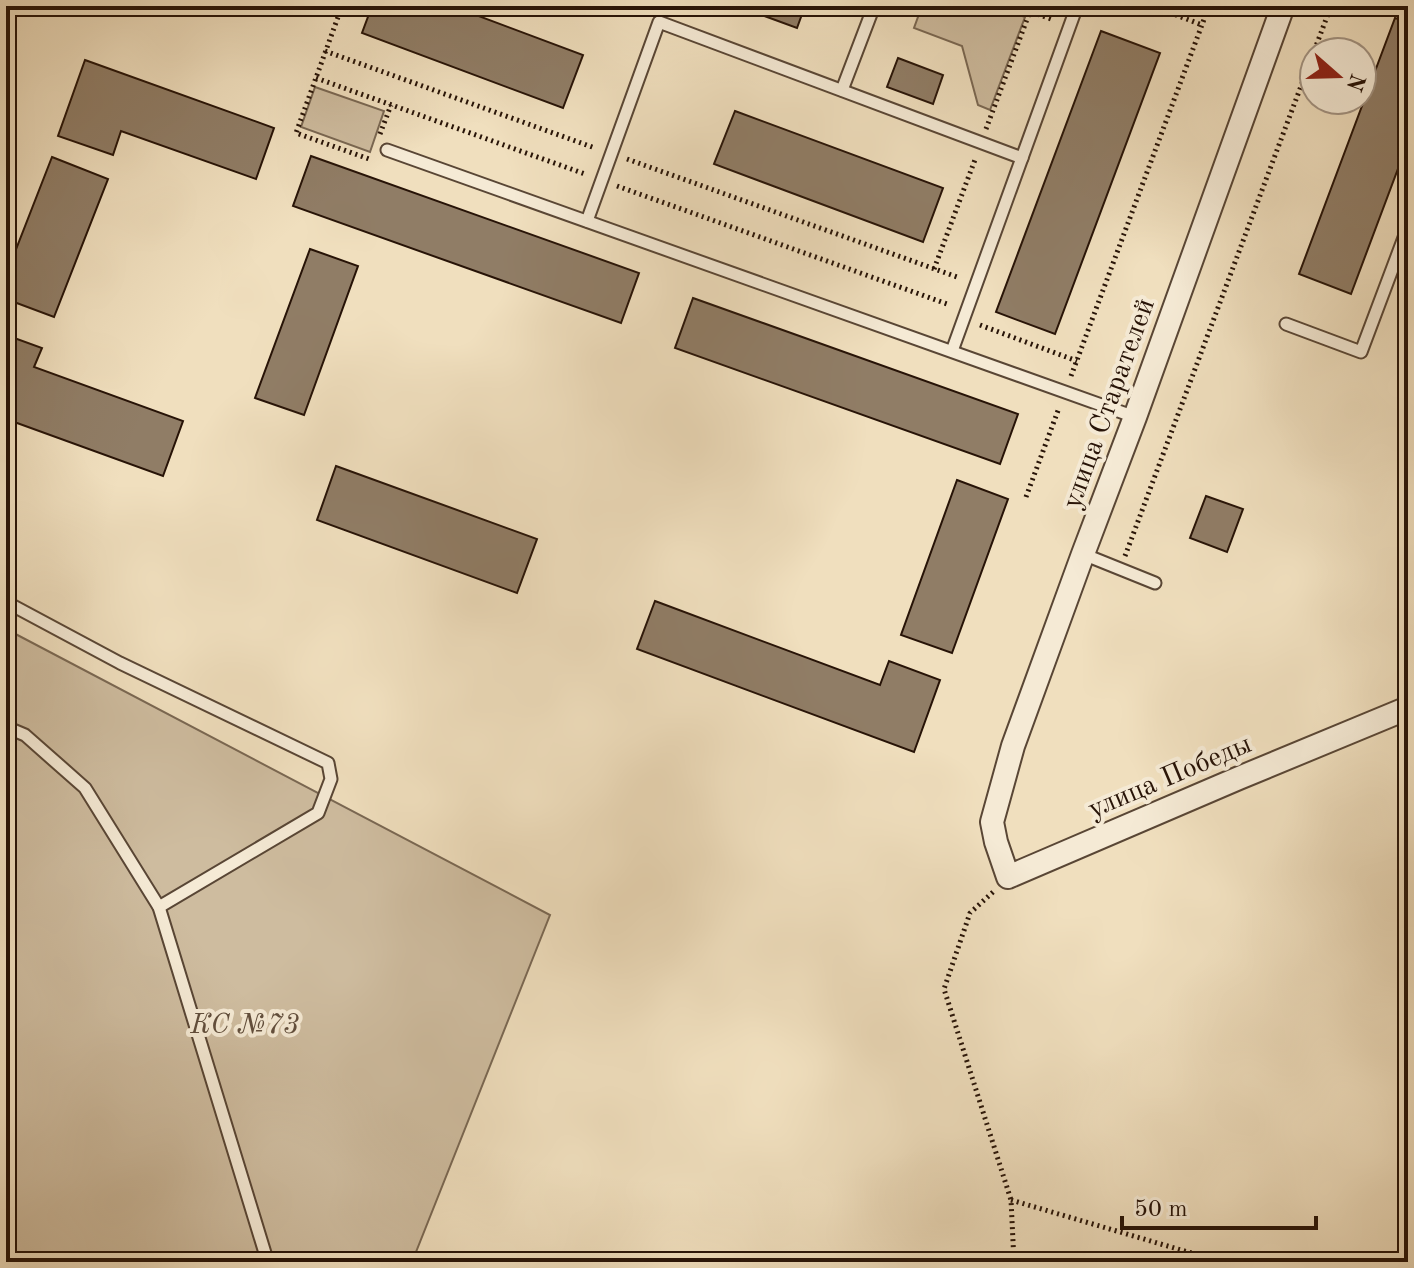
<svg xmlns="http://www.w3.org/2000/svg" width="1414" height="1268" viewBox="0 0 1414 1268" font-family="'Old Standard TT',serif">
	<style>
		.green { fill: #cebc9f; stroke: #7a6853; stroke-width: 2 }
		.building { fill: #907d66; stroke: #271307; stroke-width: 2 }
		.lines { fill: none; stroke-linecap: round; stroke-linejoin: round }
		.lane-casing { stroke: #594635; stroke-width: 15 }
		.street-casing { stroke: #594635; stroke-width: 26 }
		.path { stroke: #271307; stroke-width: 5; stroke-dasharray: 2 4; stroke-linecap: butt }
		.lane { stroke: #f5ead5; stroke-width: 11 }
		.street { stroke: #f5ead5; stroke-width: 22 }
		.labels { text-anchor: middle; stroke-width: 8; stroke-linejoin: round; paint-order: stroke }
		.street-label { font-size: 28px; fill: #271307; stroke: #f5ead5 }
		.park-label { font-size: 28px; font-style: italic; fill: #614e3c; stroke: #f5ead5 }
	</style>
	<rect width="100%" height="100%" fill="#f0dfbe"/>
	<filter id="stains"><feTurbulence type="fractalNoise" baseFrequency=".0025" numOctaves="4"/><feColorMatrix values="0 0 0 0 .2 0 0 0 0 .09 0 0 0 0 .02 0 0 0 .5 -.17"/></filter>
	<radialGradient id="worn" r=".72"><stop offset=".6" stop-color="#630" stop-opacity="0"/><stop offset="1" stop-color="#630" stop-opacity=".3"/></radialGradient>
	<g class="green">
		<polygon points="922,6 996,6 1025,17 990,110 978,105 962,46 914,28"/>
		<polygon points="315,87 384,111 370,152 301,127"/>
		<polygon points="6,629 550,915 412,1262 6,1262"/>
	</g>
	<g class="building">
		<polygon points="372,6 452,6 583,55 563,108 362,33"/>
		<polygon points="737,6 805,6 797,28"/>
		<polygon points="1395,18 1408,22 1408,142 1351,294 1299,274"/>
		<polygon points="1101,31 1160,53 1055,334 996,312"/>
		<polygon points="898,58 943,75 933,104 887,87"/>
		<polygon points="85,60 274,128 256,179 121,131 113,155 58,136"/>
		<polygon points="735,111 943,188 923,242 714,164"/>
		<polygon points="311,156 639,273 621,323 293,206"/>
		<polygon points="52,157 108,179 54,317 6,299 6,275"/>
		<polygon points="310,249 358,266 304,415 255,398"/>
		<polygon points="693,298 1018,414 1000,464 675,348"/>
		<polygon points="6,335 42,348 34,367 183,421 163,476 6,419"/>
		<polygon points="336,466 537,539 517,593 317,520"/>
		<polygon points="957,480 1008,499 952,653 901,635"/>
		<polygon points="1206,496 1243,509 1227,552 1190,538"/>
		<polygon points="655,601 880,685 889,661 940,680 914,752 637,649"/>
	</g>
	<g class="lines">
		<defs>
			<g id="lane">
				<polyline points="842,90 874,6"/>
				<polyline points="387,150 1135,417"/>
				<polyline points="587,221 659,22 1022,158"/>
				<polyline points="1286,324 1361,352 1408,227"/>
				<polyline points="952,351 1077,6"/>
				<polyline points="1083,554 1155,583"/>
				<polyline points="6,602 120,663 328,763 331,779 318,813 159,907"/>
				<polyline points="6,727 25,735 85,788 159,907 265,1253 267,1262"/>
			</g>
			<polyline id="street" points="1283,6 1135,417 1083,554 1013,746 992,822 996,842 1008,877 1239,778 1408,708"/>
		</defs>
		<use href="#lane" class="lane-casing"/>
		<use href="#street" class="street-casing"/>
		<g class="path">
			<polyline points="342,6 296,133 372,160"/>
			<polyline points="1015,6 1054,20"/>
			<polyline points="1153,6 1202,25"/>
			<polyline points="325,51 595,148"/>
			<polyline points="316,78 585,174"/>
			<polyline points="986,129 1032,6"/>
			<polyline points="380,134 391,105"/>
			<polyline points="627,159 960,278"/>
			<polyline points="617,186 950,305"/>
			<polyline points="934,269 976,157"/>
			<polyline points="980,325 1077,361"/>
			<polyline points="1071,376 1209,6"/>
			<polyline points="1026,497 1059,408"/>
			<polyline points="1125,556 1331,6"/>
			<polyline points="993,892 970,913 944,989 1011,1200 1014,1262"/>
			<polyline points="1011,1200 1222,1262"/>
		</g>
		<use href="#lane" class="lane"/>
		<use href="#street" class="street"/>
	</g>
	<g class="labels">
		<g class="street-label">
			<text transform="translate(1107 403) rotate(-70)" y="10">улица Старателей</text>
			<text transform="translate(1169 775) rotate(-23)" y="10">улица Победы</text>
		</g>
		<g class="park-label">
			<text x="245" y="1033">КС №73</text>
		</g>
	</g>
	<rect width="1414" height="1268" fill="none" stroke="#f0dfbe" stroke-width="32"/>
	<rect x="8" y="8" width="1398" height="1252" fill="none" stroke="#271307" stroke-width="4"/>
	<rect x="16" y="16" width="1382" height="1236" fill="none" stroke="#271307" stroke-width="2"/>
	<g transform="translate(1338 76) rotate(110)"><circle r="38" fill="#f5ead5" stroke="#a39483" stroke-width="2"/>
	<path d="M0-6L14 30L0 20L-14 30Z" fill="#8f2418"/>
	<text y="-12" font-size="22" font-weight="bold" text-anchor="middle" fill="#271307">N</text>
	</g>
	<path d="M1122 1216v12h194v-12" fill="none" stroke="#271307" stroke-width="4"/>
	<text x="1134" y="1216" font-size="24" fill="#271307" stroke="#f5ead5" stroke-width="6" paint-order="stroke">50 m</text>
	<rect width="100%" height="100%" filter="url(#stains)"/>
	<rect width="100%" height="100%" fill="url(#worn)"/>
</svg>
